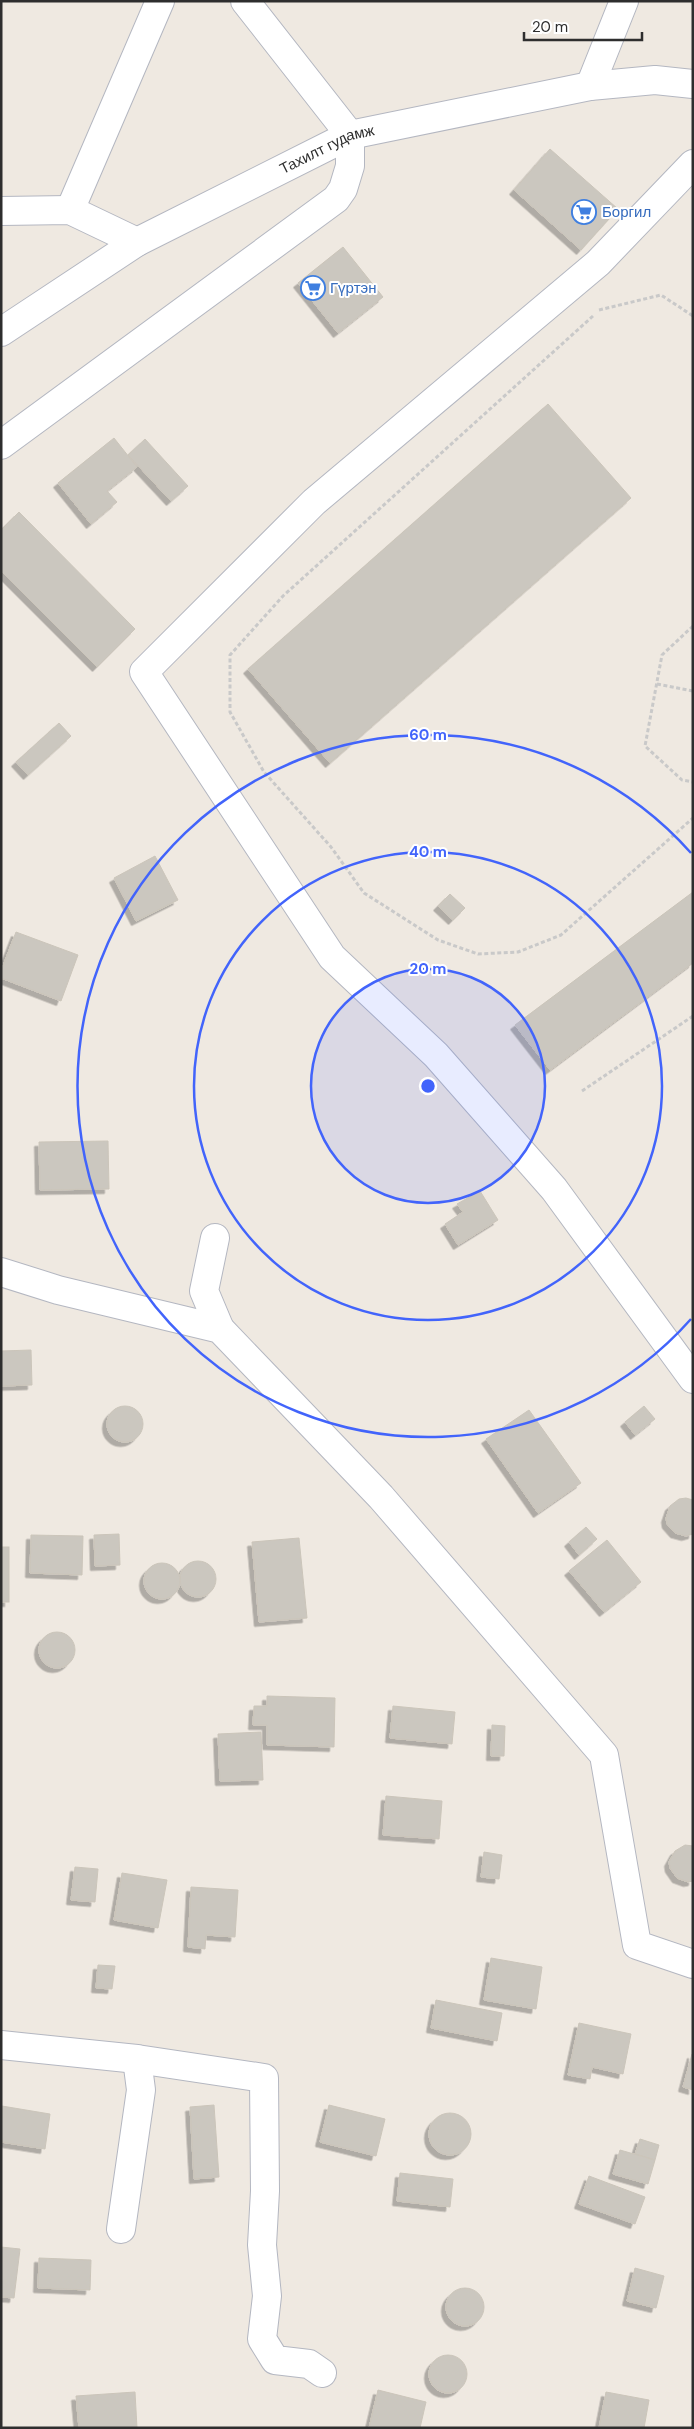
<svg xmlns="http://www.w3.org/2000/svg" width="694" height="2429" viewBox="0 0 694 2429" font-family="'DM Sans',sans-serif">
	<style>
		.building { fill: #cbc7bf; stroke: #cbc5ba; filter: url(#shadow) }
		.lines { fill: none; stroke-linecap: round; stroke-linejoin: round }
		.street-casing { stroke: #b4b7c1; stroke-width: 30 }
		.secondary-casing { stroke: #b4b7c1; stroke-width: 30 }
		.path { stroke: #c9c9c9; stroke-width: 3; stroke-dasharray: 4 2.5; stroke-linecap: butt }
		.street { stroke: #fff; stroke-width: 28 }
		.secondary { stroke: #fff; stroke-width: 28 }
		.ring { fill: none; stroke: #4264fb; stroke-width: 2.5 }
		.labels { text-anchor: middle; stroke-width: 4; stroke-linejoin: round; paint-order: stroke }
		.street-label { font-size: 15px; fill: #2e2e2e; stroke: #fff }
		.shop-label { font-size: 15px; fill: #366cbe; stroke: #fff; text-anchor: start }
		.centre { fill: #4264fb; stroke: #fff; stroke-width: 2.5 }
		.ring-label { font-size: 15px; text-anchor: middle; font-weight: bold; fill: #4264fb; stroke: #fff; stroke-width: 4; stroke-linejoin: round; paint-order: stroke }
	</style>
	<defs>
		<filter id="shadow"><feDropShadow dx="-4.5" dy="4.5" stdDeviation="0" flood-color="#0004"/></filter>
	</defs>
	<rect width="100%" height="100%" fill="#efe9e1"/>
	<g class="building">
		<polygon points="550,149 618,209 581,250 514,190"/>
		<polygon points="343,247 383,297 338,333 298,283"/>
		<polygon points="548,404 631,498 330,763 248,669"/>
		<polygon points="114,438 137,467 107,491 117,502 91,524 58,483"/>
		<polygon points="145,439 188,486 171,501 128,455"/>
		<polygon points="19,512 135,629 97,667 1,571 1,530"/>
		<polygon points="59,723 71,736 28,775 16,762"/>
		<polygon points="155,856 178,900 136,921 114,878"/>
		<polygon points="693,892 693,963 550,1070 515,1025"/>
		<polygon points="450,894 465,908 453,920 438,906"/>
		<polygon points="16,932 78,955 61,1001 1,978 1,971"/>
		<polygon points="108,1141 109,1189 40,1190 39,1142"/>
		<polygon points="480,1191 498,1220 458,1245 445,1224 463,1212 457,1204"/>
		<polygon points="31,1350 32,1385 1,1386 1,1351"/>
		<polygon points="644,1406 655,1419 635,1435 625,1422"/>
		<circle cx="125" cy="1424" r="18"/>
		<polygon points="529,1410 581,1483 538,1513 486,1439"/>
		<polygon points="686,1498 693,1500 693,1534 686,1536 675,1533 667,1524 666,1518 670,1506 679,1499"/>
		<polygon points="586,1527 597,1539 579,1555 569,1542"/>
		<polygon points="119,1534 120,1565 95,1566 94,1535"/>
		<polygon points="31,1535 83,1536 82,1575 30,1573"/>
		<polygon points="299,1538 307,1618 259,1622 252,1542"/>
		<polygon points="607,1540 641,1582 604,1612 569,1571"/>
		<rect x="1" y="1547" width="8" height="55"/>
		<circle cx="198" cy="1579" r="18"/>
		<circle cx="162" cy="1581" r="18"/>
		<circle cx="57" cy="1650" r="18"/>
		<polygon points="267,1696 335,1698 334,1747 267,1745 267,1725 253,1725 254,1706 267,1706"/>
		<polygon points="393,1706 455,1712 452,1744 390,1738"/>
		<polygon points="492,1725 505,1726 504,1756 491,1756"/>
		<polygon points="261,1732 263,1780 220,1781 218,1734"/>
		<polygon points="386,1796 442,1801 439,1839 383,1835"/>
		<polygon points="685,1845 693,1846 693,1881 688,1882 677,1878 670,1868 669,1862 675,1851"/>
		<polygon points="484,1852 502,1855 499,1879 481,1877"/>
		<polygon points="75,1867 98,1869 95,1902 71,1900"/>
		<polygon points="122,1873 167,1880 158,1928 114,1920"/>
		<polygon points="191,1887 238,1890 235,1937 206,1935 205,1949 188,1947"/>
		<polygon points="491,1958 542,1967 536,2009 484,2000"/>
		<polygon points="98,1965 115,1966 112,1989 96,1988"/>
		<polygon points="436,2000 502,2013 497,2041 431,2028"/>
		<polygon points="579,2023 631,2034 623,2074 592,2067 590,2079 568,2075"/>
		<polygon points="692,2054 693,2054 693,2090 683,2087"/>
		<polygon points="214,2105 219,2177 194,2179 190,2107"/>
		<polygon points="329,2105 385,2119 376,2156 320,2142"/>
		<polygon points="2,2106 50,2114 45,2149 1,2142"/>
		<circle cx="450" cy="2134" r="21"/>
		<polygon points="640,2139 659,2145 655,2160 635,2154"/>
		<polygon points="620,2150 655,2160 648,2184 613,2174"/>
		<polygon points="400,2173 453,2179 450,2207 397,2201"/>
		<polygon points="589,2176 645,2197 635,2224 579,2204"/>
		<polygon points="1,2247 20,2249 14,2298 1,2297"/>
		<polygon points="39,2258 91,2260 90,2290 38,2288"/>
		<polygon points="635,2268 664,2276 656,2308 627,2301"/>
		<circle cx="465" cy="2307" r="19"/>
		<circle cx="448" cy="2374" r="19"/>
		<polygon points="378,2390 426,2402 420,2428 369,2428"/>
		<polygon points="135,2392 137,2428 79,2428 76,2396"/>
		<polygon points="606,2392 649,2400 644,2428 599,2428"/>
	</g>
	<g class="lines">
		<defs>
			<g id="street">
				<polyline points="590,86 624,1"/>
				<polyline points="693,164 598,263 314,502 144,672 332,957 436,1055 554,1189 693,1379"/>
				<polyline points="70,210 160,1"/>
				<polyline points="1,211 70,210 137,242"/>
				<polyline points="1,445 336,199 343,189 350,166 350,135 245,1"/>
				<polyline points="215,1238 204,1291 220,1329"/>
				<polyline points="1,1272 58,1290 220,1329 381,1497 604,1755 637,1945 693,1964"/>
				<polyline points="1,2045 137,2059 264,2078 265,2191 262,2245 267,2296 262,2339 275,2360 309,2364 322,2373"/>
				<polyline points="121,2229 141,2090 137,2059"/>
			</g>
			<g id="secondary">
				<path id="s1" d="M1,332L137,242L350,135L590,86L655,80L693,84"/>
			</g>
		</defs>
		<use href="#street" class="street-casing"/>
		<use href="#secondary" class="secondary-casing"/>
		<g class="path">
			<polyline points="599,310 661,295 693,316"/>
			<polyline points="593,316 283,596 230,655 230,712 264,772 331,847 364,893 438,940 478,954 518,952 561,935 693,818"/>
			<polyline points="693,626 662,655 645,746 682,780 693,782"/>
			<polyline points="657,684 693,691"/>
			<polyline points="582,1091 693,1016"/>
		</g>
		<use href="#street" class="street"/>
		<use href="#secondary" class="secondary"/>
	</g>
	<circle cx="428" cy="1086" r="117" fill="#4264fb" fill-opacity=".12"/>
	<g class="ring">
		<circle cx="428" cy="1086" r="117"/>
		<circle cx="428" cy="1086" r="234"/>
		<path d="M691 1319A351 351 0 1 1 691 853"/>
	</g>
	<defs>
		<symbol id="supermarket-ring" viewBox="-11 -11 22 22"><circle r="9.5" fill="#fff" stroke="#3f7fe0" stroke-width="1.5"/><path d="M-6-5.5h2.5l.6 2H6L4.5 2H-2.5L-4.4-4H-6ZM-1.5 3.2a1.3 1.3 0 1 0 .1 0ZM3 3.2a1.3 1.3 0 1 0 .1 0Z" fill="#3f7fe0"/></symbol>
	</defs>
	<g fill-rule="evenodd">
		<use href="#supermarket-ring" x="570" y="198" width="28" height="28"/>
		<use href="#supermarket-ring" x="299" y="274" width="28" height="28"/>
	</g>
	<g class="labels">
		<g class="street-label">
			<text dy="5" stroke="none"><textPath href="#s1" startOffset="375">Тахилт гудамж</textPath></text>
		</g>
		<g class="shop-label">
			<text x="602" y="217">Боргил</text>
			<text x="330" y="293">Гүртэн</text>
		</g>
	</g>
	<circle cx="428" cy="1086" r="8" class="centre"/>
	<g class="ring-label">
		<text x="428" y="740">60 m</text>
		<text x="428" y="857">40 m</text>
		<text x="428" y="974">20 m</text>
	</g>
	<rect width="694" height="2429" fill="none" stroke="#2e2e2e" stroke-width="5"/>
	<path d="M524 32v8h118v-8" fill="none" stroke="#2e2e2e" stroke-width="2.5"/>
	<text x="532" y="32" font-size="15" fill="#2e2e2e" stroke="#ffffff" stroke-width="4" paint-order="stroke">20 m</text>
</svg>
